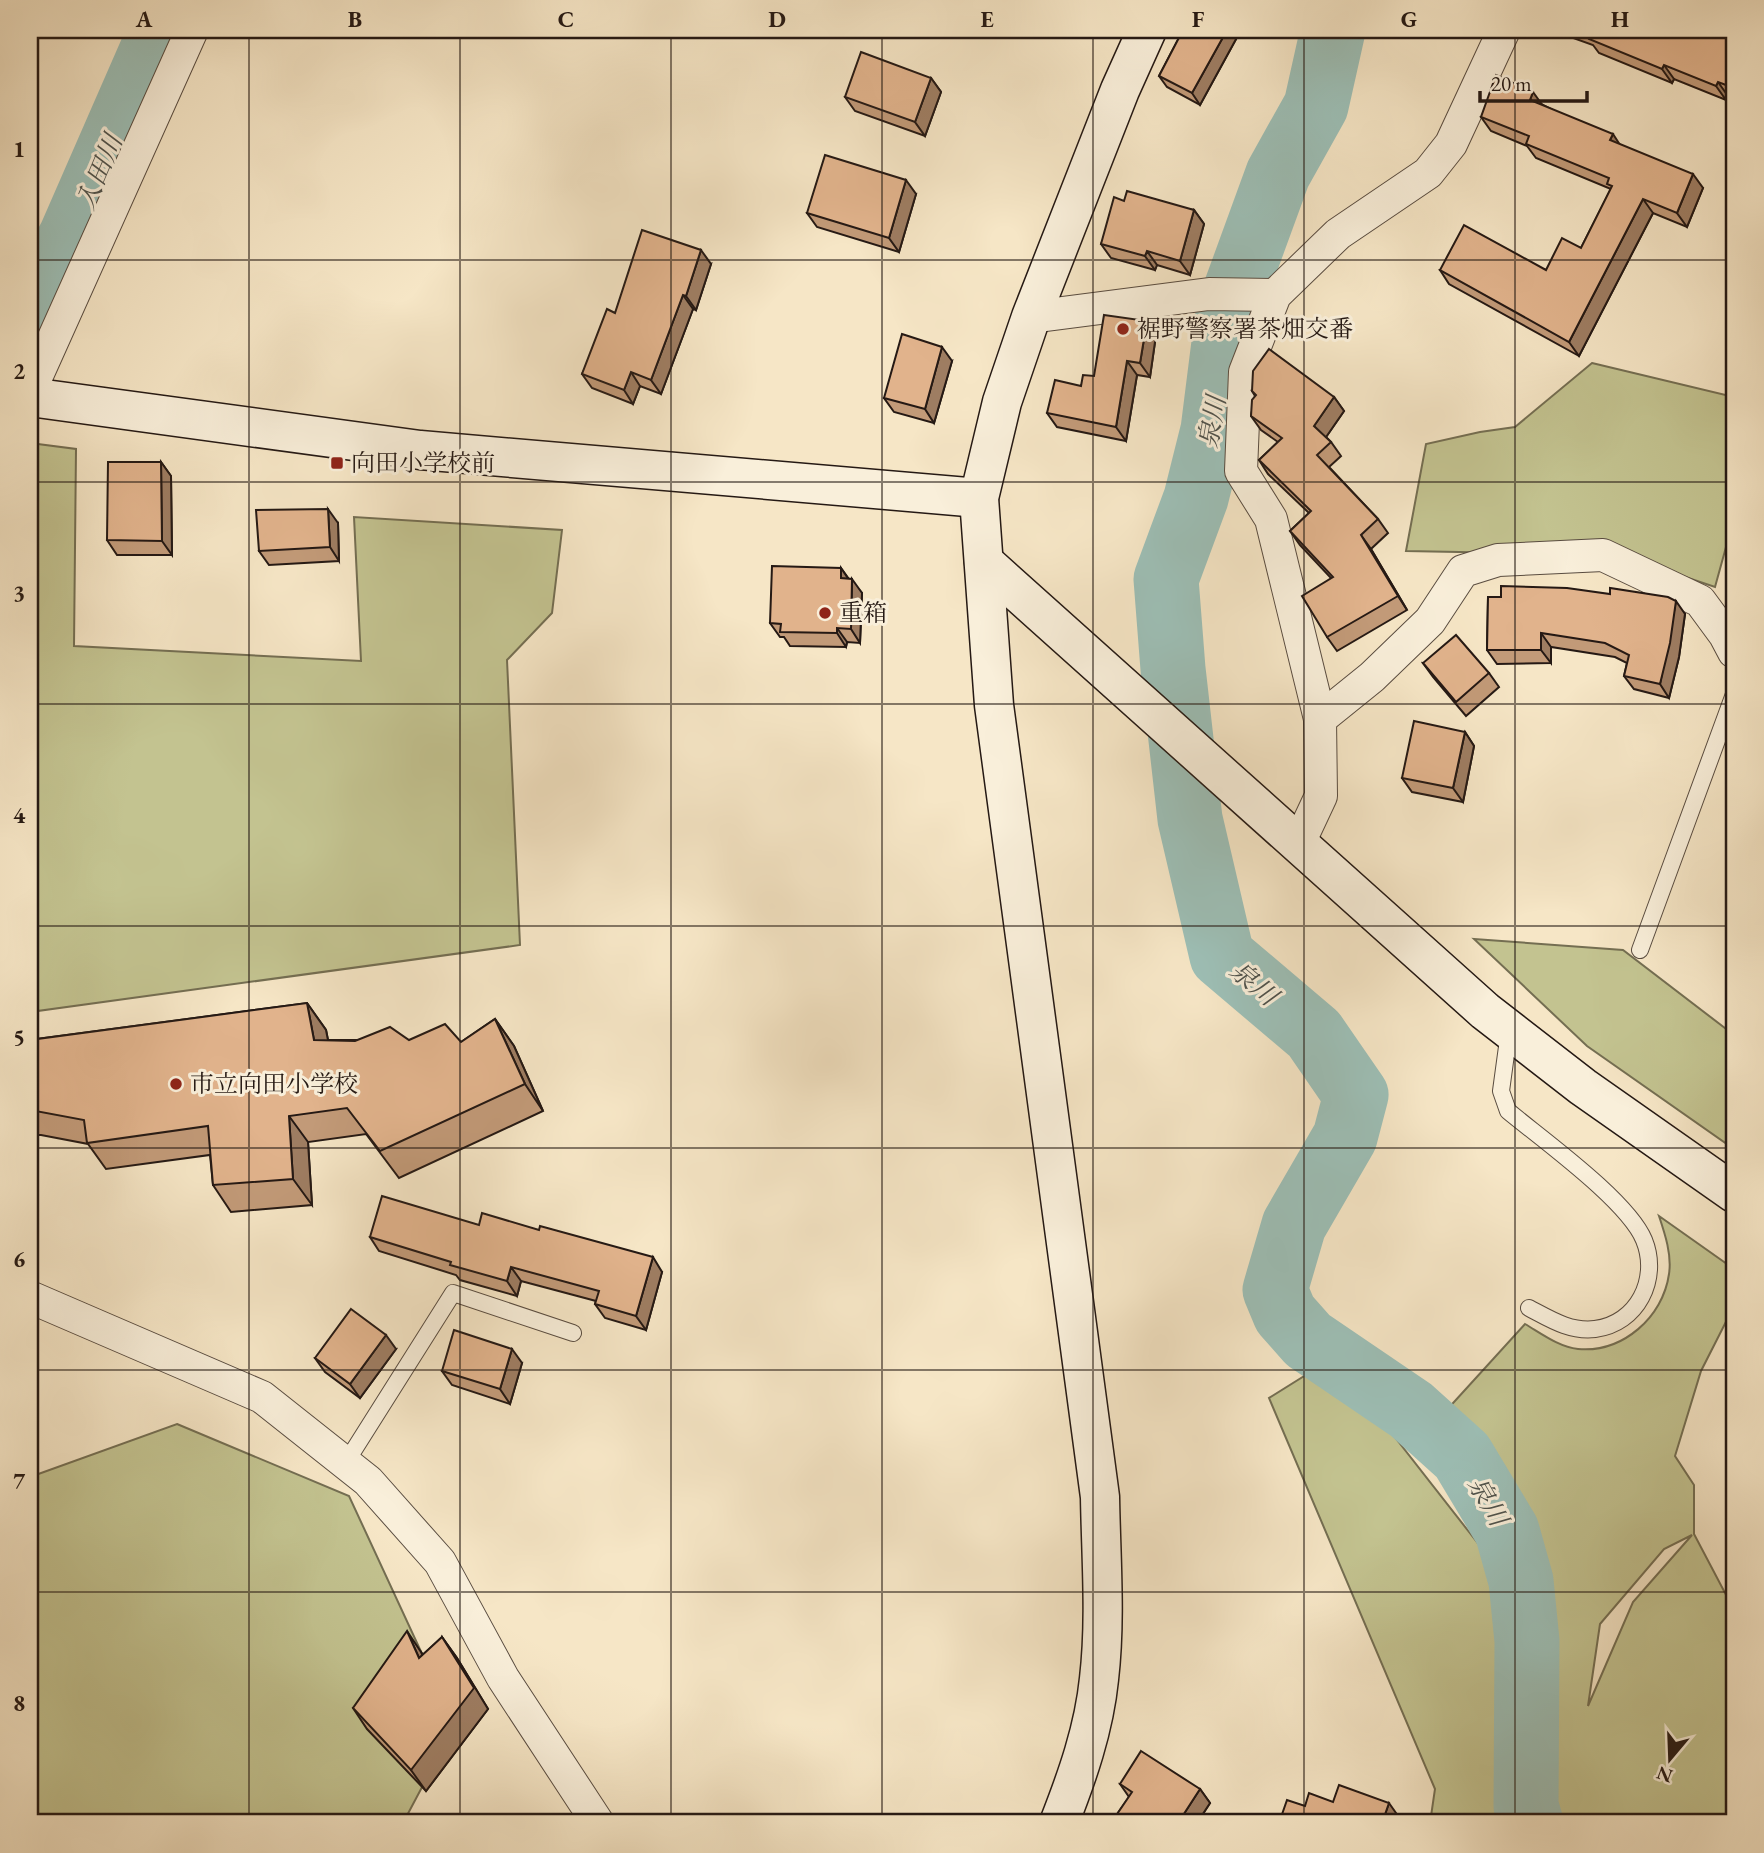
<svg xmlns="http://www.w3.org/2000/svg" width="1764" height="1853" viewBox="0 0 1764 1853" font-family="'EB Garamond','Noto Serif JP',serif">
	<style>
		.green { fill: #c3c390; stroke: #746e52; stroke-width: 2; fill-rule: evenodd }
		.lines { fill: none; stroke-linecap: round; stroke-linejoin: round }
		.river { stroke: #9dbfb6; stroke-width: 65 }
		.lane-casing { stroke: #594c40; stroke-width: 18 }
		.street-casing { stroke: #594c40; stroke-width: 34 }
		.secondary-casing { stroke: #251914; stroke-width: 41 }
		.lane { stroke: #f9efda; stroke-width: 16 }
		.street { stroke: #f9efda; stroke-width: 32 }
		.secondary { stroke: #f9efda; stroke-width: 38 }
		.wall { fill: #c29a78; stroke: #251914; stroke-width: 2 }
		.shaded-wall { fill: #9e7d62; stroke: #251914; stroke-width: 2 }
		.building { fill: #e1b38c; stroke: #251914; stroke-width: 2 }
		.grid { fill: none; stroke: #251914; stroke-width: 2; stroke-opacity: 0.55 }
		.poi-dot { fill: #8f2418; stroke: #f9efda; stroke-width: 2.5 }
		.labels { text-anchor: middle; stroke-width: 6; stroke-linejoin: round; paint-order: stroke }
		.poi-label { font-size: 24px; fill: #251914; stroke: #f9efda; text-anchor: start }
		.water-label { font-size: 26px; font-style: italic; fill: #4f534d; stroke: #f9efda }
		.neatline { fill: none; stroke: #251914; stroke-width: 2.5 }
		.grid-label { font-size: 23px; text-anchor: middle; font-weight: bold; fill: #251914 }
	</style>
	<rect width="100%" height="100%" fill="#f6e6c6"/>
	<filter id="stains"><feTurbulence type="fractalNoise" baseFrequency=".00286" numOctaves="4"/><feColorMatrix values="0 0 0 0 .2 0 0 0 0 .09 0 0 0 0 .02 0 0 0 .5 -.17"/></filter>
	<radialGradient id="worn" r=".72"><stop offset=".6" stop-color="#630" stop-opacity="0"/><stop offset="1" stop-color="#630" stop-opacity=".3"/></radialGradient>
	<g class="green">
		<polygon points="1592,363 1734,397 1734,518 1715,587 1620,555 1406,551 1426,444 1480,432 1515,427"/>
		<polygon points="30,443 76,449 74,646 361,661 354,517 562,530 552,613 507,660 520,945 30,1012"/>
		<polygon points="1474,939 1623,950 1734,1035 1734,1149 1587,1046"/>
		<path d="M1659,1216L1734,1269V1306L1701,1371L1675,1456L1694,1485V1534L1734,1610V1823H1430L1435,1789L1269,1398L1333,1358L1498,1569L1514,1714L1556,1712L1538,1538L1496,1463L1444,1413L1525,1324C1542,1334 1559,1347 1578,1349C1623,1353 1663,1317 1669,1274C1672,1255 1665,1234 1659,1216ZM1692,1535L1633,1602L1588,1706L1600,1624L1664,1549Z"/>
		<polygon points="177,1424 349,1496 455,1725 403,1823 30,1823 30,1477"/>
	</g>
	<g class="lines">
		<g class="river">
			<polyline points="1333,30 1316,106 1278,174 1228,311 1213,430 1196,498 1166,579 1173,669 1190,819 1222,956 1314,1034 1356,1095 1345,1137 1294,1225 1275,1290 1285,1314 1308,1340 1411,1410 1462,1456 1507,1531 1521,1581 1527,1641 1526,1806 1531,1823"/>
			<polyline points="30,311 71,236 161,30"/>
		</g>
		<defs>
			<g id="lane">
				<polyline points="1640,950 1734,694"/>
				<path d="M1509,1032L1501,1091L1508,1111C1543,1140 1628,1201 1644,1240C1660,1279 1637,1324 1595,1329C1570,1332 1550,1319 1529,1308"/>
				<polyline points="345,1464 453,1293 573,1333"/>
			</g>
			<g id="street">
				<polyline points="1031,317 1209,294 1275,295"/>
				<polyline points="30,391 192,30"/>
				<polyline points="1320,719 1372,677 1430,621 1463,571 1498,560 1603,555 1700,601 1725,635 1734,652"/>
				<polyline points="1299,843 1321,796 1320,719 1271,519 1241,471 1245,372 1275,295 1338,234 1428,173 1451,144 1504,30"/>
				<polyline points="30,1297 262,1397 368,1481 440,1562 503,1678 598,1823"/>
			</g>
			<g id="secondary">
				<polyline points="30,397 420,450 979,498"/>
				<polyline points="984,562 1485,1011 1583,1087 1734,1193"/>
				<path d="M1059,1823C1077,1777 1094,1729 1099,1679C1106,1619 1101,1558 1100,1497L994,705L979,498L1002,402L1031,317L1120,90L1147,30"/>
			</g>
		</defs>
		<use href="#lane" class="lane-casing"/>
		<use href="#street" class="street-casing"/>
		<use href="#secondary" class="secondary-casing"/>
		<use href="#lane" class="lane"/>
		<use href="#street" class="street"/>
		<use href="#secondary" class="secondary"/>
	</g>
	<g class="wall">
		<polygon points="1183,30 1241,30 1200,105 1167,87 1159,76"/>
		<polygon points="1551,30 1734,30 1734,99 1728,96 1726,100 1674,79 1672,83 1599,53 1593,45"/>
		<polygon points="931,78 941,92 925,136 855,111 845,97"/>
		<polygon points="1541,104 1703,188 1687,227 1653,213 1579,356 1449,284 1440,270 1546,270 1581,248 1611,189 1536,158 1527,146 1491,131 1481,117"/>
		<polygon points="916,194 899,252 817,227 807,213"/>
		<polygon points="1124,201 1194,210 1204,224 1190,275 1157,265 1155,270 1111,258 1101,244"/>
		<polygon points="711,264 696,310 693,309 661,394 640,386 633,404 592,388 582,374 615,313"/>
		<polygon points="1147,321 1156,335 1150,377 1137,375 1126,441 1057,427 1047,413 1094,376"/>
		<polygon points="952,361 934,423 894,412 884,398"/>
		<polygon points="1252,391 1334,397 1344,411 1326,437 1331,442 1341,456 1329,467 1378,519 1388,533 1371,549 1407,610 1337,651 1327,637 1331,578 1300,545 1290,531 1309,513 1268,474 1259,460 1278,442 1261,430 1251,416 1255,396"/>
		<polygon points="161,462 171,476 172,555 117,555 107,540"/>
		<polygon points="338,523 339,561 269,565 259,551"/>
		<polygon points="841,568 849,579 862,593 860,643 847,642 846,647 790,646 784,637 780,637 770,623"/>
		<polygon points="1488,597 1685,614 1679,657 1669,698 1634,689 1624,676 1627,663 1615,657 1551,647 1551,663 1497,664 1487,650"/>
		<polygon points="1423,663 1489,673 1499,687 1466,716 1433,677"/>
		<polygon points="1465,732 1474,746 1463,802 1412,792 1402,778"/>
		<polygon points="307,1003 326,1030 328,1040 409,1040 461,1042 495,1019 514,1046 543,1111 399,1178 366,1134 308,1142 312,1205 231,1212 213,1185 210,1155 106,1169 88,1144 41,1135 30,1135 30,1040"/>
		<polygon points="479,1225 662,1272 646,1330 605,1318 595,1304 596,1301 521,1281 517,1296 460,1280 456,1275 379,1251 370,1237"/>
		<polygon points="396,1349 360,1398 325,1372 315,1358"/>
		<polygon points="522,1363 510,1404 452,1385 442,1371"/>
		<polygon points="30,1422 35,1447 30,1449"/>
		<polygon points="442,1637 457,1658 488,1709 426,1791 367,1729 353,1708 421,1652 423,1655"/>
		<polygon points="1120,1784 1200,1789 1210,1803 1197,1823 1111,1823 1129,1797"/>
	</g>
	<g class="shaded-wall">
		<polygon points="1227,30 1241,30 1200,105 1192,93"/>
		<polygon points="1664,65 1674,79 1672,83 1662,69"/>
		<polygon points="931,78 941,92 925,136 915,122"/>
		<polygon points="1718,82 1728,96 1726,100 1716,86"/>
		<polygon points="1533,92 1543,106 1530,100"/>
		<polygon points="1613,134 1622,148 1610,140"/>
		<polygon points="1693,174 1703,188 1687,227 1677,213"/>
		<polygon points="906,180 916,194 899,252 889,238"/>
		<polygon points="1643,199 1653,213 1579,356 1569,342"/>
		<polygon points="1194,210 1204,224 1190,275 1180,261"/>
		<polygon points="701,250 711,264 696,310 686,296"/>
		<polygon points="1147,251 1157,265 1155,270 1145,256"/>
		<polygon points="683,295 693,309 661,394 651,380"/>
		<polygon points="1147,321 1156,335 1150,377 1140,363"/>
		<polygon points="942,347 952,361 934,423 925,409"/>
		<polygon points="1127,361 1137,375 1126,441 1116,427"/>
		<polygon points="631,372 640,386 633,404 624,390"/>
		<polygon points="1334,397 1344,411 1324,440 1314,426"/>
		<polygon points="161,462 171,476 172,555 162,541"/>
		<polygon points="328,509 338,523 339,561 330,547"/>
		<polygon points="1361,535 1371,549 1407,610 1398,596"/>
		<polygon points="841,568 851,583 841,578"/>
		<polygon points="852,579 862,593 860,643 851,629"/>
		<polygon points="1676,601 1685,614 1679,657 1669,698 1660,684"/>
		<polygon points="837,628 847,642 846,647 837,633"/>
		<polygon points="1541,633 1551,647 1551,663 1541,650"/>
		<polygon points="1465,732 1474,746 1463,802 1453,788"/>
		<polygon points="307,1003 326,1030 333,1066 314,1040"/>
		<polygon points="495,1019 514,1046 543,1111 525,1084"/>
		<polygon points="289,1116 308,1142 312,1205 293,1179"/>
		<polygon points="653,1257 662,1272 646,1330 636,1316"/>
		<polygon points="511,1267 521,1281 517,1296 507,1281"/>
		<polygon points="386,1335 396,1349 360,1398 350,1384"/>
		<polygon points="512,1349 522,1363 510,1404 500,1389"/>
		<polygon points="30,1422 35,1447 30,1439"/>
		<polygon points="407,1631 421,1652 434,1679 419,1658"/>
		<polygon points="442,1637 457,1658 488,1709 426,1791 411,1770"/>
		<polygon points="1200,1789 1210,1803 1197,1823 1178,1823"/>
		<polygon points="1389,1803 1403,1823 1382,1823"/>
	</g>
	<g class="building">
		<polygon points="1183,30 1227,30 1192,93 1159,76"/>
		<polygon points="1579,30 1734,30 1734,88 1718,82 1716,86 1664,65 1662,69 1589,39 1591,34"/>
		<polygon points="861,52 931,78 915,122 845,97"/>
		<polygon points="1496,75 1533,92 1530,100 1613,134 1610,140 1693,174 1677,213 1643,199 1569,342 1440,270 1464,225 1546,270 1562,238 1581,248 1612,186 1607,184 1609,178 1526,144 1529,136 1481,117"/>
		<polygon points="825,155 906,180 889,238 807,213"/>
		<polygon points="1127,191 1194,210 1180,261 1147,251 1145,256 1101,244 1114,197 1124,201"/>
		<polygon points="642,230 701,250 686,296 683,295 651,380 631,372 624,390 582,374 607,309 615,313"/>
		<polygon points="1104,315 1147,321 1140,363 1127,361 1116,427 1047,413 1055,380 1081,386 1083,375 1094,376"/>
		<polygon points="902,334 942,347 925,409 884,398"/>
		<polygon points="1269,349 1334,397 1314,426 1331,442 1317,455 1378,519 1361,535 1398,596 1327,637 1302,596 1333,577 1290,531 1311,511 1259,460 1282,438 1251,416 1252,400 1256,395 1252,391 1253,371"/>
		<polygon points="108,462 161,462 162,541 107,540"/>
		<polygon points="328,509 330,547 259,551 256,510"/>
		<polygon points="772,566 841,568 841,578 852,579 851,629 837,628 837,633 780,632 781,624 770,623"/>
		<polygon points="1501,586 1567,588 1610,594 1610,588 1668,597 1676,601 1670,643 1660,684 1624,676 1629,655 1605,643 1541,633 1541,650 1487,650 1488,597 1501,597"/>
		<polygon points="1456,635 1489,673 1456,702 1423,663"/>
		<polygon points="1414,721 1465,732 1453,788 1402,778"/>
		<polygon points="307,1003 314,1040 355,1041 390,1027 409,1040 445,1024 461,1042 495,1019 525,1084 380,1151 347,1108 289,1116 293,1179 213,1185 208,1126 87,1143 84,1120 30,1110 30,1040"/>
		<polygon points="382,1196 479,1225 482,1213 539,1230 540,1226 653,1257 636,1316 595,1304 599,1291 511,1267 507,1281 450,1265 451,1262 370,1237"/>
		<polygon points="351,1309 386,1335 350,1384 315,1358"/>
		<polygon points="454,1330 512,1349 500,1389 442,1371"/>
		<polygon points="407,1631 419,1658 442,1637 474,1688 411,1770 353,1708"/>
		<polygon points="1141,1751 1200,1789 1178,1823 1111,1823 1132,1792 1120,1784"/>
		<polygon points="1339,1785 1389,1803 1382,1823 1279,1823 1287,1800 1305,1806 1309,1793 1333,1802"/>
	</g>
	<path class="grid" d="M249,30V1823M460,30V1823M671,30V1823M882,30V1823M1093,30V1823M1304,30V1823M1515,30V1823M30,260H1734M30,482H1734M30,704H1734M30,926H1734M30,1148H1734M30,1370H1734M30,1592H1734"/>
	<g class="poi-dot">
		<circle cx="1123" cy="329" r="7"/>
		<rect x="330" y="456" width="14" height="14" rx="3.5"/>
		<circle cx="825" cy="613" r="7"/>
		<circle cx="176" cy="1084" r="7"/>
	</g>
	<g class="labels">
		<g class="poi-label">
			<text x="1137" y="337">裾野警察署茶畑交番</text>
			<text x="351" y="471">向田小学校前</text>
			<text x="839" y="621">重箱</text>
			<text x="190" y="1092">市立向田小学校</text>
		</g>
		<g class="water-label">
			<text transform="translate(99 172) rotate(-67)" y="9">入田川</text>
			<text transform="translate(1212 422) rotate(-80)" y="9">泉川</text>
			<text transform="translate(1254 983) rotate(40)" y="9">泉川</text>
			<text transform="translate(1488 1501) rotate(60)" y="9">泉川</text>
		</g>
	</g>
	<rect width="1764" height="1853" fill="none" stroke="#f6e6c6" stroke-width="77"/>
	<g transform="translate(1670 1759) rotate(199)" stroke="#f9efda" stroke-width="5" paint-order="stroke">
	<path d="M0-5L12 26L0 18L-12 26Z" fill="#251914"/>
	<text y="-10" font-size="19" font-weight="bold" text-anchor="middle" fill="#251914">N</text>
	</g>
	<path d="M1480 91v10h107v-10" fill="none" stroke="#251914" stroke-width="3.5"/>
	<text x="1491" y="91" font-size="21" fill="#251914" stroke="#f9efda" stroke-width="5" paint-order="stroke">20 m</text>
	<rect x="38" y="38" width="1688" height="1776" class="neatline"/>
	<g class="grid-label">
		<text x="144" y="27">A</text>
		<text x="355" y="27">B</text>
		<text x="566" y="27">C</text>
		<text x="777" y="27">D</text>
		<text x="987" y="27">E</text>
		<text x="1198" y="27">F</text>
		<text x="1409" y="27">G</text>
		<text x="1620" y="27">H</text>
		<text x="19" y="157">1</text>
		<text x="19" y="379">2</text>
		<text x="19" y="601">3</text>
		<text x="19" y="823">4</text>
		<text x="19" y="1045">5</text>
		<text x="19" y="1267">6</text>
		<text x="19" y="1489">7</text>
		<text x="19" y="1711">8</text>
	</g>
	<rect width="100%" height="100%" filter="url(#stains)"/>
	<rect width="100%" height="100%" fill="url(#worn)"/>
</svg>
